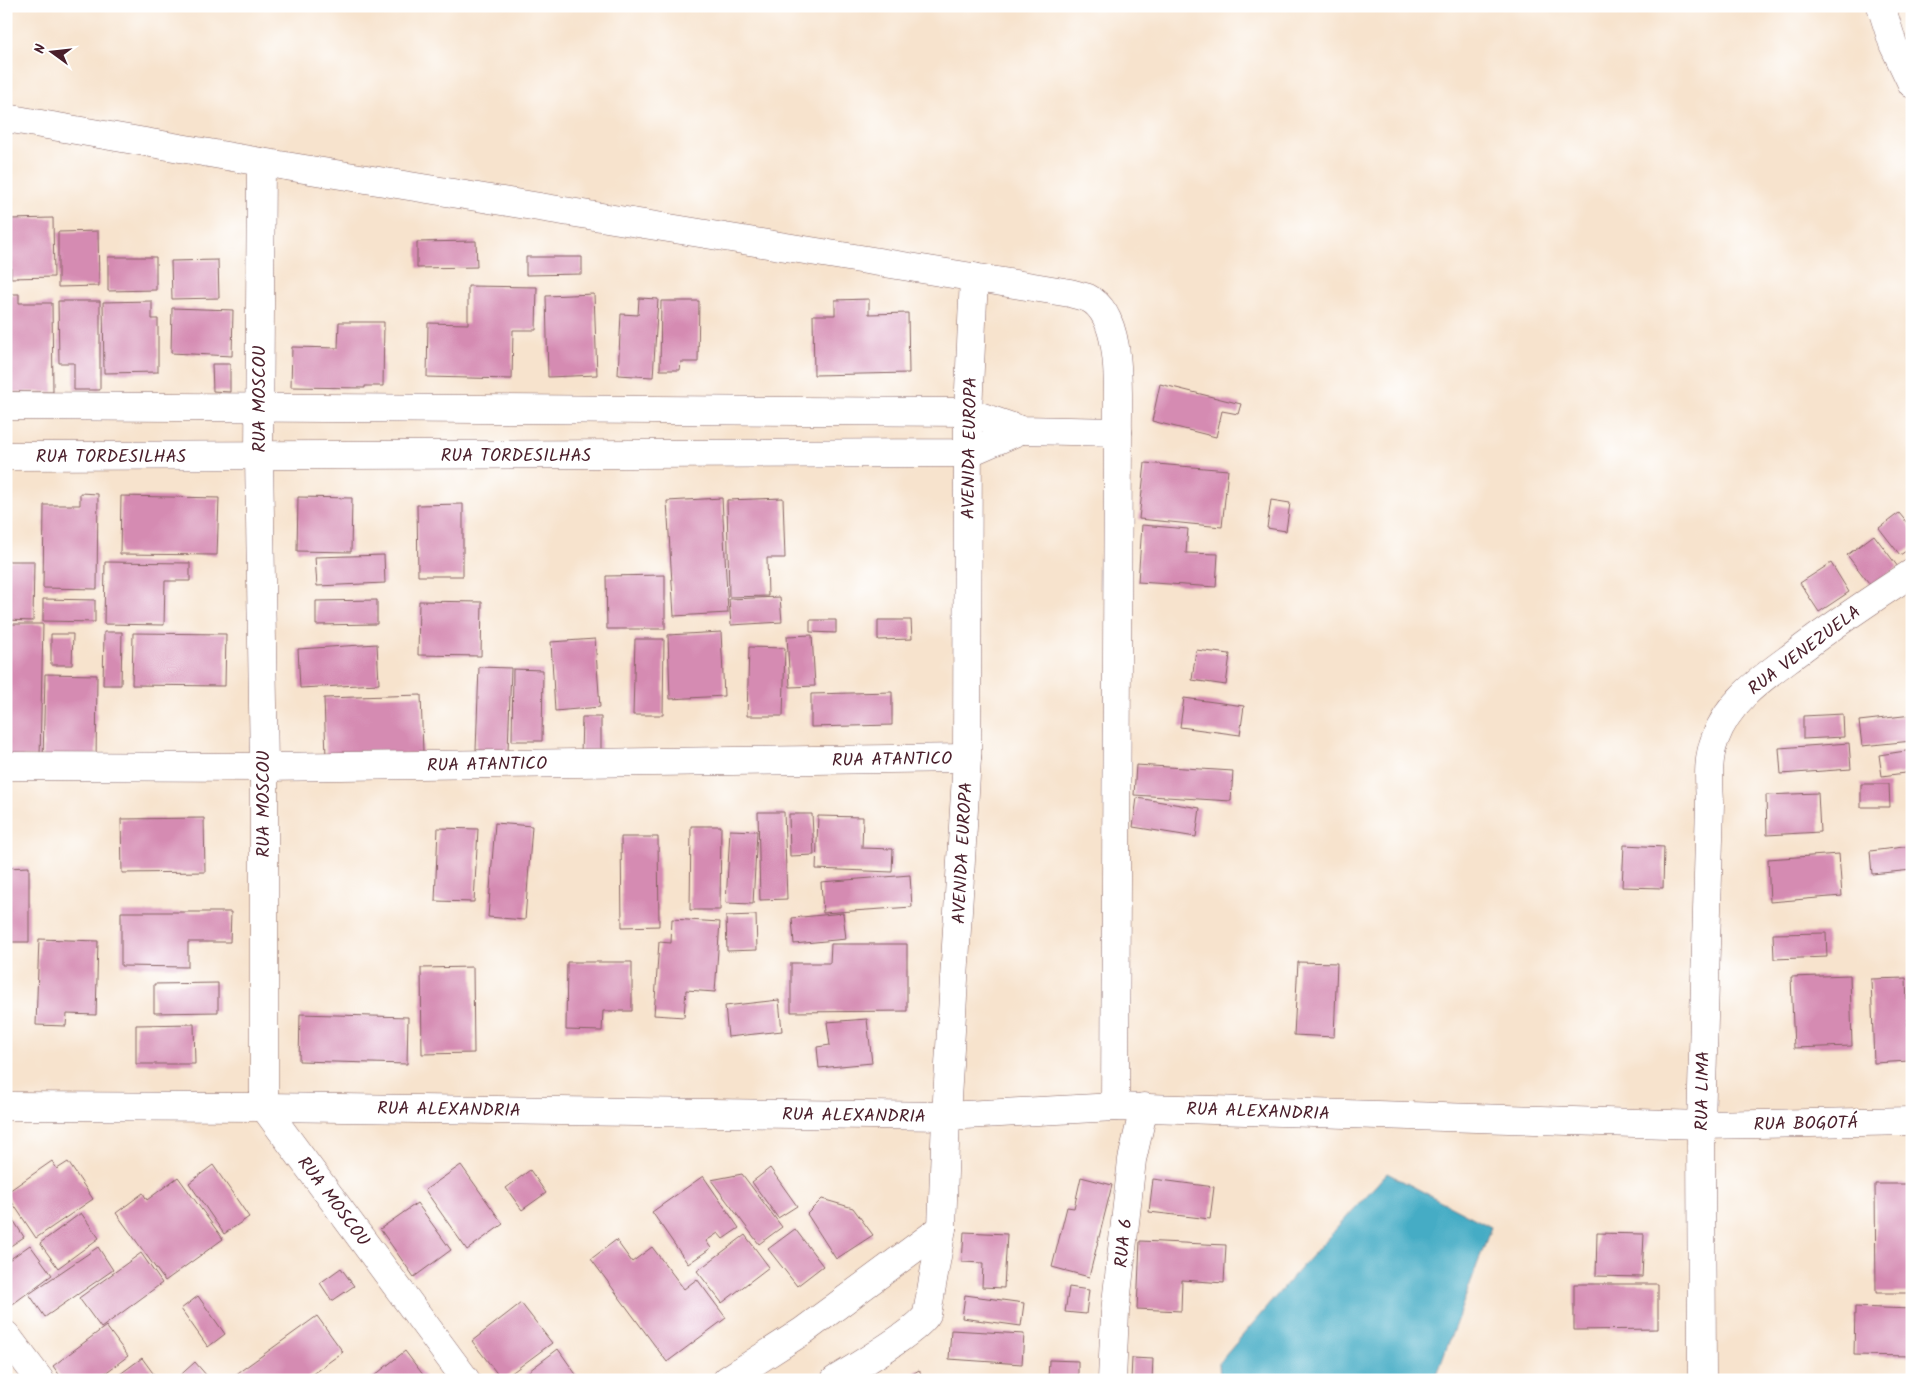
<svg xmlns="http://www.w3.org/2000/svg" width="1918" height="1386" viewBox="0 0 1918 1386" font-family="Kalam,sans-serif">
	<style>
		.water { fill: #45acc5; stroke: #486678 }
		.building { fill: #d58bb2 }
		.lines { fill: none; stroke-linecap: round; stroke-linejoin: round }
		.minor-casing { stroke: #876464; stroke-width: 29 }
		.minor { stroke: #fff; stroke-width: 28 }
		.labels { text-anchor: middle; stroke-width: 4; stroke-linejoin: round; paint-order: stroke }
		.street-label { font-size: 18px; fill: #4a1f2b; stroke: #fff }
	</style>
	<rect width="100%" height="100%" fill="#fff"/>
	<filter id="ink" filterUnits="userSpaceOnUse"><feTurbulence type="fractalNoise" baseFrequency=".02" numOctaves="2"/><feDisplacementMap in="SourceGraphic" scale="10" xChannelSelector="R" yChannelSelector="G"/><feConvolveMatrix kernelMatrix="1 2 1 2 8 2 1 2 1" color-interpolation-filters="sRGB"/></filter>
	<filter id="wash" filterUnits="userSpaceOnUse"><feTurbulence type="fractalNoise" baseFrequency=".0096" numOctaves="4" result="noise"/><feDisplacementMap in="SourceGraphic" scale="20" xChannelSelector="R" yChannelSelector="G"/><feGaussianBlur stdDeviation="1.12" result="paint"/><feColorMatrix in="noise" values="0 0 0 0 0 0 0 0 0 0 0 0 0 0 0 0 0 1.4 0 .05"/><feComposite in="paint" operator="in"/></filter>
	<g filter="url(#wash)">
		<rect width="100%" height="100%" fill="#f7e3cd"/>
		<polygon class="water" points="1387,1173 1491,1227 1435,1380 1220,1380 1219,1363 1295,1274"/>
		<g id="blocks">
			<g class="building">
				<polygon points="53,218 54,277 11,278 10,219"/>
				<polygon points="98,231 99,286 58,287 58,232"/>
				<polygon points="476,241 477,267 417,268 417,242"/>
				<polygon points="108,257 156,257 156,290 108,291"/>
				<polygon points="526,257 582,257 582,274 526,275"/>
				<polygon points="218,260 219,298 172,299 171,261"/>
				<polygon points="468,286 537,287 536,330 513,330 512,379 427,377 428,323 468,324"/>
				<polygon points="6,294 19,294 19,303 52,303 53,392 8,392"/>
				<polygon points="594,294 597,375 548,377 546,296"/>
				<polygon points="639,298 658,299 653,377 618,375 621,314 638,315"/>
				<polygon points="869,299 869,314 908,313 909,373 814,375 813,315 835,315 835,300"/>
				<polygon points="58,301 100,301 100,390 74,390 74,363 59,363"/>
				<polygon points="152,301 152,319 158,319 158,372 104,373 103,302"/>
				<polygon points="661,301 699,301 698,362 681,362 680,370 660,370"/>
				<polygon points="172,308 233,310 232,356 171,353"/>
				<polygon points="339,322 384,322 383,386 365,386 365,388 291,387 292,347 338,348"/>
				<polygon points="212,364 230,364 230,392 213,391"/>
				<polygon points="1160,384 1241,404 1238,414 1222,411 1216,437 1152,421"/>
				<polygon points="1145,463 1228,470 1222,527 1139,519"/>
				<polygon points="80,493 98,494 97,589 43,588 44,505 80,505"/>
				<polygon points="121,496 219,498 217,555 120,554"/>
				<polygon points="298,497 352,498 351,552 297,551"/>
				<polygon points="722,498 728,613 674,616 667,501"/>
				<polygon points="783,498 785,558 767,558 768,596 729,597 727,500"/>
				<polygon points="1271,500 1290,503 1286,531 1267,528"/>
				<polygon points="463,504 463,576 418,576 417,505"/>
				<polygon points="1899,513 1912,529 1912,547 1900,555 1879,528"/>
				<polygon points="1142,525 1188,529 1186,553 1218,554 1216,587 1138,582"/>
				<polygon points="1874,535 1898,567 1872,587 1847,555"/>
				<polygon points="384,555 385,583 317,586 315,557"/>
				<polygon points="6,561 34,561 33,621 6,620"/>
				<polygon points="105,562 190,563 190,581 165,581 164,625 104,624"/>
				<polygon points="1831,563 1849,592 1819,612 1800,583"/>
				<polygon points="665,575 665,629 607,629 606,576"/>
				<polygon points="780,597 782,622 731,625 729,599"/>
				<polygon points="43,599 95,600 95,622 43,621"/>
				<polygon points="377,600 377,624 316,625 316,601"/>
				<polygon points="419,601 482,602 481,656 418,655"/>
				<polygon points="810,620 836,620 836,633 810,632"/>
				<polygon points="878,620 911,620 912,639 878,640"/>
				<polygon points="6,624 43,624 40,757 6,757"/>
				<polygon points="104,632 122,632 121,685 103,685"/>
				<polygon points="721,632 724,696 670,699 668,635"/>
				<polygon points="133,633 226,634 225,686 132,685"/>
				<polygon points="51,634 73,634 72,665 51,665"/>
				<polygon points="812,635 815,686 790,687 787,636"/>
				<polygon points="595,639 600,707 555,711 551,642"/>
				<polygon points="635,639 664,639 663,715 633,715"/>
				<polygon points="377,644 379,684 300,688 298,649"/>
				<polygon points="749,647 785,648 783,716 747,716"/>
				<polygon points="1909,649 1912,649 1912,678 1907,678"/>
				<polygon points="1196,650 1230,654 1226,685 1192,680"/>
				<polygon points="479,667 511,668 508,751 476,750"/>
				<polygon points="513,669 543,670 542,741 512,741"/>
				<polygon points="45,674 97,675 96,763 43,762"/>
				<polygon points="892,692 892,725 811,727 811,694"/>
				<polygon points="421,695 423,753 326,757 324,698"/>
				<polygon points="1184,698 1244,706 1240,735 1180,727"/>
				<polygon points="1843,714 1844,737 1803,739 1803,716"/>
				<polygon points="1912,715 1912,741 1862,746 1859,721"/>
				<polygon points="582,717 601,717 601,754 581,754"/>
				<polygon points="1849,743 1851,769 1781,774 1779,748"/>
				<polygon points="1912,750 1912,772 1882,776 1879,755"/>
				<polygon points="1136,765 1233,771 1231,801 1134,795"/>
				<polygon points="1861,784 1889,784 1890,807 1861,807"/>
				<polygon points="1818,793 1820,832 1767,835 1766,795"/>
				<polygon points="1137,798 1200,808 1196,837 1133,827"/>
				<polygon points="758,812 784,812 787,899 760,900"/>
				<polygon points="789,814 812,814 814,855 790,856"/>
				<polygon points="818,816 863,817 862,848 893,849 892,872 816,869"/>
				<polygon points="204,818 205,872 122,873 121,819"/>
				<polygon points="495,823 532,826 525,920 488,917"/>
				<polygon points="691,826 721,826 720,910 690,910"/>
				<polygon points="438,828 478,829 474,902 435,901"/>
				<polygon points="730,830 757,831 753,904 726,903"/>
				<polygon points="621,837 658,837 659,926 622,927"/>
				<polygon points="1624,845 1664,847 1663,888 1622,887"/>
				<polygon points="1912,846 1912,870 1872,874 1870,851"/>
				<polygon points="1839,854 1842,896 1770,902 1768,859"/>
				<polygon points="29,867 29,942 6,942 6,868"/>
				<polygon points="910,875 912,907 823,913 821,882"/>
				<polygon points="121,912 231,912 230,942 188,942 188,967 121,966"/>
				<polygon points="843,913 846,939 794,944 792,918"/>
				<polygon points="756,915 757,950 727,951 726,916"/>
				<polygon points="672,919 720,922 715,992 686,990 684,1017 654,1015 659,942 671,943"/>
				<polygon points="1826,933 1827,957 1774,959 1773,934"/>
				<polygon points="39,939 98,941 96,1015 67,1014 66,1026 36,1025"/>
				<polygon points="831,944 907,944 907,1011 791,1012 791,963 830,963"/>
				<polygon points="567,962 632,962 632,1011 603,1011 602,1031 566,1030"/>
				<polygon points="1298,962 1337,963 1334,1037 1294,1035"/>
				<polygon points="473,967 474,1053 422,1054 421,968"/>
				<polygon points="1850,975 1852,1046 1794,1048 1791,977"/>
				<polygon points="1906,978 1909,1061 1874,1063 1871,979"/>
				<polygon points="218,983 218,1012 154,1013 154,984"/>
				<polygon points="779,1000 782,1031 728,1037 725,1006"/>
				<polygon points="300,1014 408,1017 407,1064 299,1061"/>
				<polygon points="867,1019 872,1063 819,1068 817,1047 830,1045 827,1022"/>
				<polygon points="194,1024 195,1064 136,1064 136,1025"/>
				<polygon points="52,1161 57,1169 68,1162 93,1199 36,1238 6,1193"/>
				<polygon points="213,1165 249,1217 224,1234 189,1183"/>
				<polygon points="461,1165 503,1224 467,1250 425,1190"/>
				<polygon points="770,1168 797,1206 778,1218 752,1182"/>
				<polygon points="530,1170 546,1193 522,1210 506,1188"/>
				<polygon points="742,1174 782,1227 759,1244 711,1180"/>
				<polygon points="703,1176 739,1228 723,1239 718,1233 706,1241 711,1248 688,1264 652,1212"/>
				<polygon points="178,1177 223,1239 165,1281 116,1213 143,1193 147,1200"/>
				<polygon points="1081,1177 1112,1185 1089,1277 1052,1267 1067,1207 1074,1208"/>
				<polygon points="1153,1179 1214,1187 1210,1219 1149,1212"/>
				<polygon points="1875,1184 1912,1184 1912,1293 1876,1293"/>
				<polygon points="822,1199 853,1208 873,1235 836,1259 807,1214"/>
				<polygon points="417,1203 451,1250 414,1277 380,1229"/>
				<polygon points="81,1213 99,1238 58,1268 40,1243"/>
				<polygon points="12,1218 24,1237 6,1249 6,1222"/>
				<polygon points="795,1229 823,1266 797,1286 768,1249"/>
				<polygon points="964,1232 1007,1234 1004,1288 982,1287 983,1263 962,1262"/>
				<polygon points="1597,1233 1644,1234 1642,1277 1596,1276"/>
				<polygon points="745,1235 769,1267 722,1303 697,1271"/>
				<polygon points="616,1240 632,1262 652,1247 684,1289 697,1279 726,1318 667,1362 591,1259"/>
				<polygon points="1140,1241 1226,1245 1224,1283 1182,1280 1181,1311 1137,1309"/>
				<polygon points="30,1245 52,1275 6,1309 6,1262"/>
				<polygon points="98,1247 113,1270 45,1317 29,1294"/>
				<polygon points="141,1253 162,1283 101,1328 79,1298"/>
				<polygon points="341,1268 354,1286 332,1301 320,1283"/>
				<polygon points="1574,1284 1658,1284 1658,1329 1574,1330"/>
				<polygon points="1069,1287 1089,1290 1086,1314 1065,1312"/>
				<polygon points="965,1295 1024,1303 1021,1326 962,1318"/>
				<polygon points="198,1296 225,1334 208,1347 181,1309"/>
				<polygon points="521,1303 552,1343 502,1380 472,1341"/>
				<polygon points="1855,1307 1912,1309 1912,1356 1854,1355"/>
				<polygon points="317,1316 343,1352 304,1380 238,1380 235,1375"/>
				<polygon points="106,1326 128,1356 96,1380 63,1380 53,1366"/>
				<polygon points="951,1330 1024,1334 1022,1364 949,1359"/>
				<polygon points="558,1349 580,1380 517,1380"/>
				<polygon points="405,1351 427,1380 369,1380"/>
				<polygon points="142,1358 158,1380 112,1380"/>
				<polygon points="1132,1358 1153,1359 1152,1380 1131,1380"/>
				<polygon points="1049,1360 1078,1361 1078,1380 1048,1380"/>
				<polygon points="195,1362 207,1376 202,1380 175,1380"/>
				<polygon points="919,1370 925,1380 903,1380"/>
			</g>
		</g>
	</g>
	<g filter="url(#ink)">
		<use href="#blocks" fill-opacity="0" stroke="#876464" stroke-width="1"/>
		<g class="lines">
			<defs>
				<g id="minor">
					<polyline points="1881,6 1893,44 1912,84"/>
					<path d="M6,118L261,162L1070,293C1076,295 1083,296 1088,298C1125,316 1117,397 1118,432L1115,1107"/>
					<polyline points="261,162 259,456 264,767 264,1107 466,1380"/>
					<polyline points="6,406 968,412 1021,430 1118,432"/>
					<polyline points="6,456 968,453 1021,430"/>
					<polyline points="6,766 264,767 967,758"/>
					<polyline points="6,1106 264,1107 946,1116 1115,1107 1701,1125 1912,1121"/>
					<polyline points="6,1335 40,1380"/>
					<polyline points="727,1380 803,1331 942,1228"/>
					<path d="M835,1380C854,1368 919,1330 927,1314L942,1228L946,1116L967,758L968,412L974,277"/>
					<polyline points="1112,1380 1115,1312 1132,1160 1144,1107"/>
					<path d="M1702,1380L1701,1125L1710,803C1709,781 1707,760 1715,739C1729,700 1764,677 1795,654C1833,625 1872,599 1912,573"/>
				</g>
			</defs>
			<use href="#minor" class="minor-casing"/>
			<use href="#minor" class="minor"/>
		</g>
	</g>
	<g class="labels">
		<g class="street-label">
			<text transform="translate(259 399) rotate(-90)" y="6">RUA MOSCOU</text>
			<text transform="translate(969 448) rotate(-89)" y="6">AVENIDA EUROPA</text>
			<text x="516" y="461">RUA TORDESILHAS</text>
			<text x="111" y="462">RUA TORDESILHAS</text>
			<text transform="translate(1804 650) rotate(-37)" y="6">RUA VENEZUELA</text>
			<text transform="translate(892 759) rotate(-1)" y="6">RUA ATANTICO</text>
			<text transform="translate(487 764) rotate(-1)" y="6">RUA ATANTICO</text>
			<text transform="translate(263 804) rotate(-90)" y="6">RUA MOSCOU</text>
			<text transform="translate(962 853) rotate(-87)" y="6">AVENIDA EUROPA</text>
			<text transform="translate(1702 1091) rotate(-89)" y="6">RUA LIMA</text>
			<text transform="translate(449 1109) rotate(1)" y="6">RUA ALEXANDRIA</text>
			<text transform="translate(1258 1111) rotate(2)" y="6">RUA ALEXANDRIA</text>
			<text transform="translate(854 1115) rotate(1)" y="6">RUA ALEXANDRIA</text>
			<text transform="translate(1806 1123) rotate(-1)" y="6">RUA BOGOTÁ</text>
			<text transform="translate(334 1201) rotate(53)" y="6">RUA MOSCOU</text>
			<text transform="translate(1123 1243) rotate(-84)" y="6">RUA 6</text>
		</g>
	</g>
	<rect width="1918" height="1386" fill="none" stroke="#fff" stroke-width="25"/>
	<g transform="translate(52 52) rotate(285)" stroke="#ffffff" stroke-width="4" paint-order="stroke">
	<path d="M0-4L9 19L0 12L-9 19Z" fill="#4a1f2b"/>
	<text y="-8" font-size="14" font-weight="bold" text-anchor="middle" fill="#4a1f2b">N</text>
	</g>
</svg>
